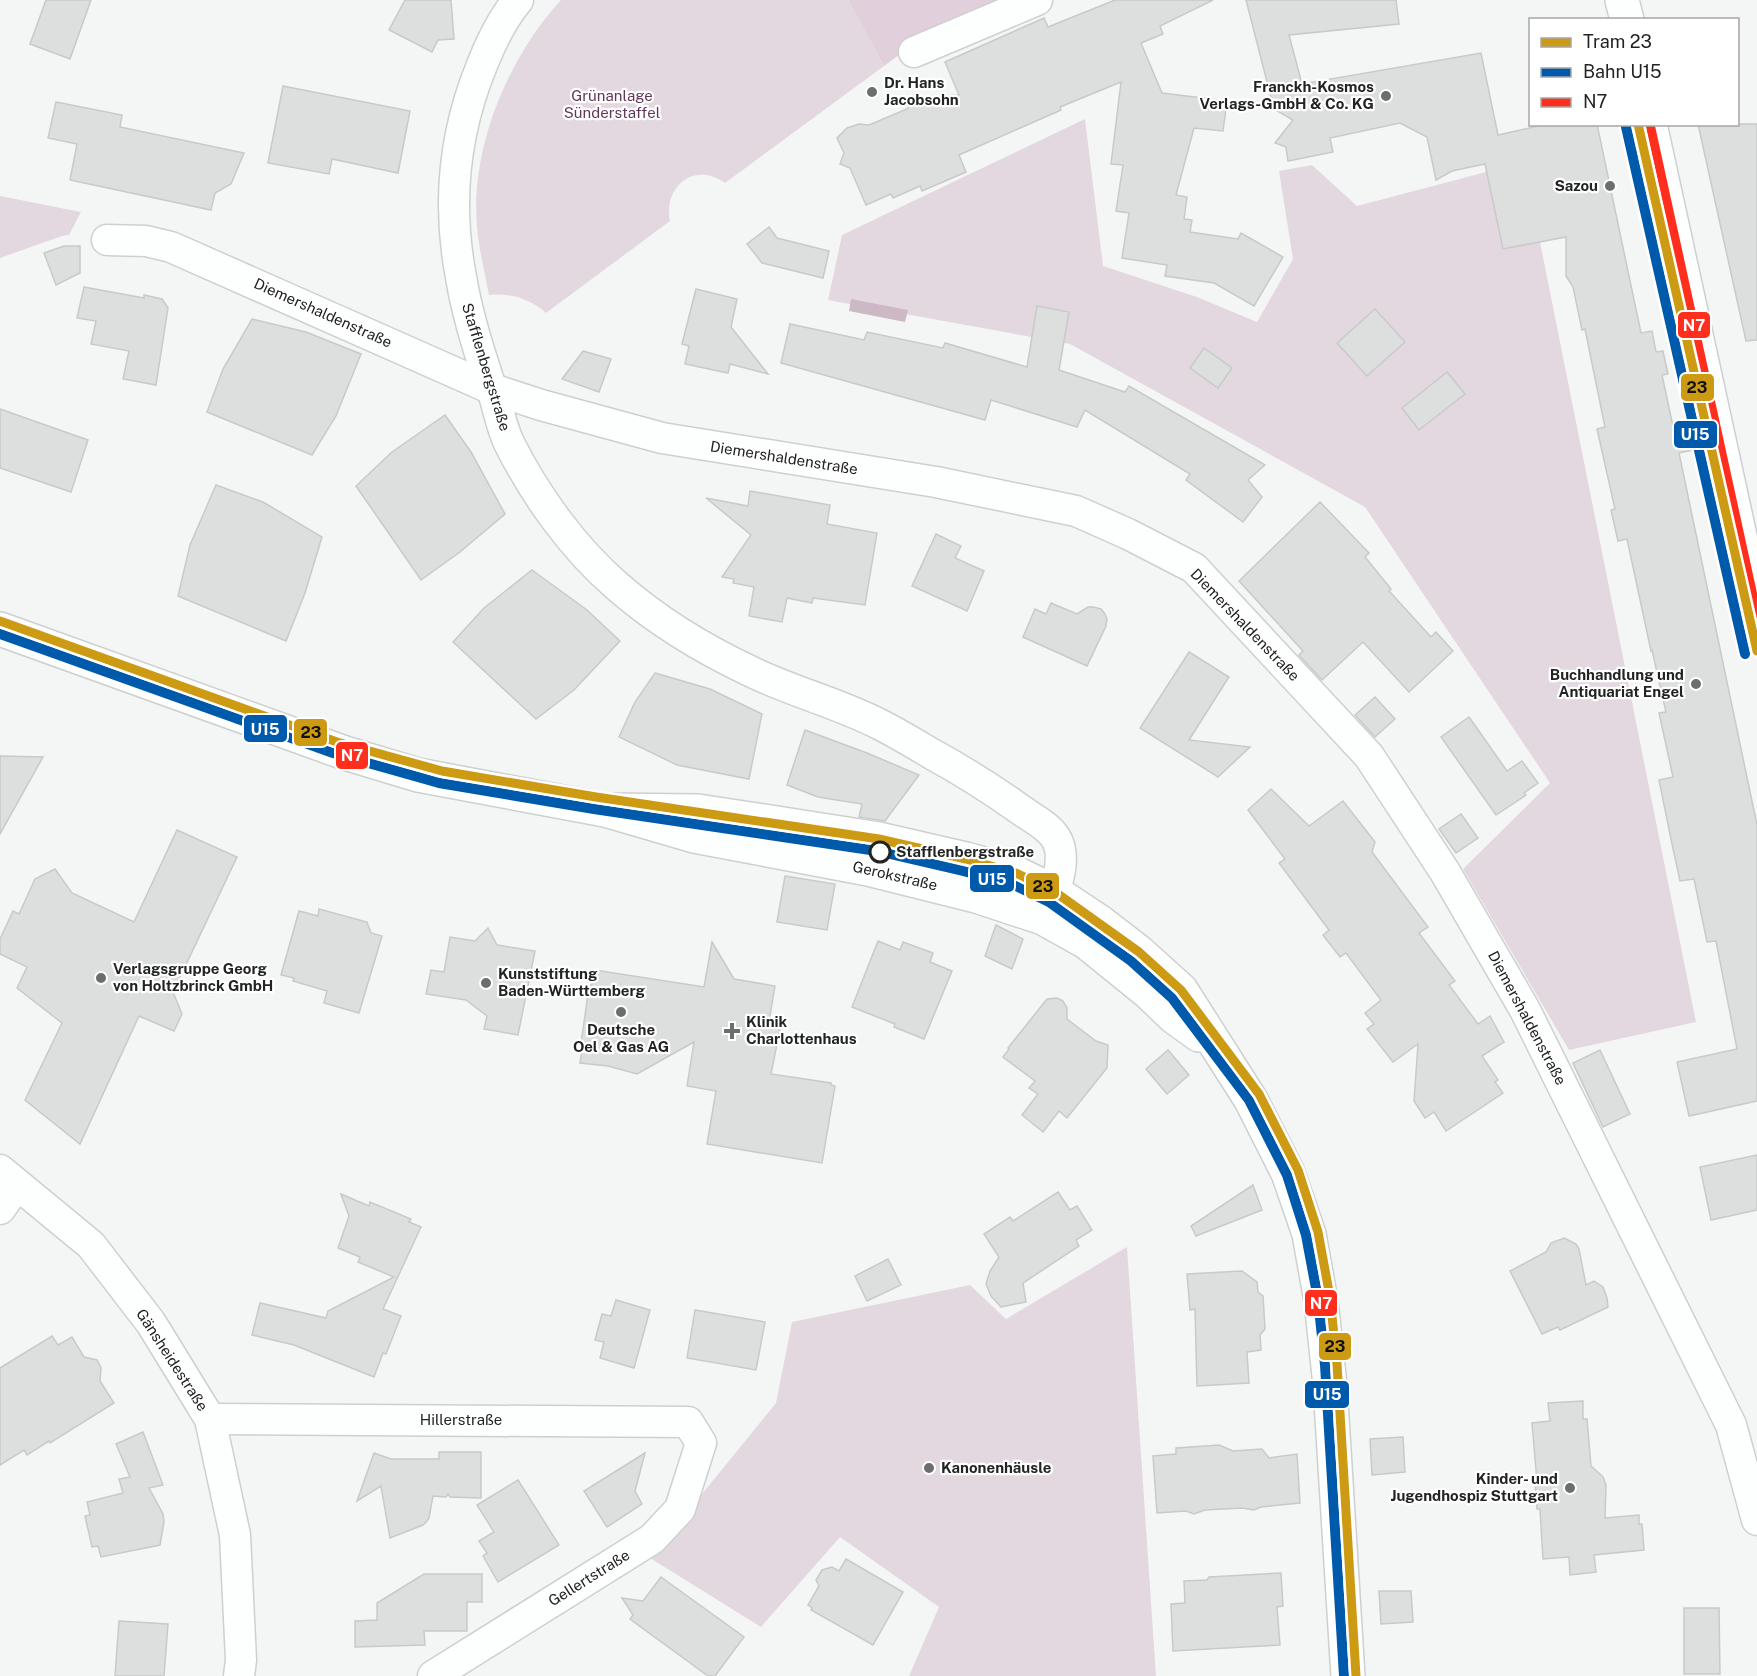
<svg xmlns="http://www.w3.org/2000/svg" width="1757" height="1676" viewBox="0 0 1757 1676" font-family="'Public Sans',sans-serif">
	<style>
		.green { fill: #e3d8e0 }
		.forest { fill: #e1d0db }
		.water { fill: #cdb8c6 }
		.building { fill: #dddfde; stroke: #c8cac9; stroke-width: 1.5 }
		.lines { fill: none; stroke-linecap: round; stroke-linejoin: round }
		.minor-casing { stroke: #ced0cf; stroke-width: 33 }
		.tertiary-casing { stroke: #ced0cf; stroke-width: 36 }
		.minor { stroke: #fdfefe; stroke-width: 30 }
		.tertiary { stroke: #fdfefe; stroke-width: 33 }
		.bus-1-casing { stroke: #fff; stroke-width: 14 }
		.bus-1 { stroke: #ff2e1d; stroke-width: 9 }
		.rail-1-casing { stroke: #fff; stroke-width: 15 }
		.rail-1 { stroke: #005aab; stroke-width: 10 }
		.tram-1-casing { stroke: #fff; stroke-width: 14 }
		.tram-1 { stroke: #cd9a14; stroke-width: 9 }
		.poi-dot { fill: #6c6e6c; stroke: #fff; stroke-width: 2 }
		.stop-dot { fill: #fff; stroke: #222423; stroke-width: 3 }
		.labels { text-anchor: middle; stroke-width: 4.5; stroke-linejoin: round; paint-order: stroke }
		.poi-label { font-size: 15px; font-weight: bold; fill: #222423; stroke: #fff; text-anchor: start }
		.park-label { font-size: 15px; fill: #633757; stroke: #fff }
		.street-label { font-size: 15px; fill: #222423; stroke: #fff }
		.stop-label { font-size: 15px; font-weight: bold; fill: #222423; stroke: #fff; text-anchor: start }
		.line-badge { stroke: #fff; stroke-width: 2 }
		.badge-label { font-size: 16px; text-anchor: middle; font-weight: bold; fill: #fff }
		.pale-badge-label { font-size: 16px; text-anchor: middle; font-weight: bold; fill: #111 }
	</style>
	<rect width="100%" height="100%" fill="#f4f6f5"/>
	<g class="green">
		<path d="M561,0H848L884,66L725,183C695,161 663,186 670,221L546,313C529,298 511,293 489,295C485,273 479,250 477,227C470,149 508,57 561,0Z"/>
		<polygon points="1085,119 1103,266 1197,297 1257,322 1293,259 1279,171 1312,165 1357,206 1524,162 1696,1022 1569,1050 1463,869 1550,783 1365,507 1070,344 828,300 842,235"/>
		<polygon points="0,196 81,212 69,235 62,236 0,258"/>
		<polygon points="1127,1247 1156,1676 909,1676 939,1607 840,1537 761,1627 650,1558 776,1403 792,1322 970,1285 1006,1319"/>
	</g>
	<polygon class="forest" points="848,0 1019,0 910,47 884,66"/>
	<polygon class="water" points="851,299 908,310 905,322 849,311"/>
	<g class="building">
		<polygon points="46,0 91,0 70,59 30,44"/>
		<polygon points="405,0 451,0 454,39 438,40 432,52 389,30"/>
		<polygon points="1115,0 1213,0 1160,26 1163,34 1141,43 1162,93 1227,101 1223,131 1194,128 1176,195 1187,197 1184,219 1192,220 1190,232 1238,239 1241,233 1283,257 1254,306 1214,283 1165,276 1167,265 1122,258 1129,213 1116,211 1123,165 1111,164 1121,82 1060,107 1061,110 959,155 966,172 922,191 920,186 893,198 891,194 866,205 850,168 840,164 844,153 837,138 847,128 859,124 869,125 907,109 911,103 922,97 959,95 945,62 1044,18 1048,27"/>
		<polygon points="1246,0 1396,0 1399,24 1289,35 1302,84 1481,53 1498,135 1547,124 1597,124 1641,333 1652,331 1656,352 1663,351 1668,374 1662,375 1674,431 1697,427 1702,448 1679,453 1757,825 1757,1101 1689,1116 1677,1062 1737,1049 1716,941 1707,942 1694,879 1680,881 1672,844 1659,780 1673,777 1659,713 1666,712 1652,650 1651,651 1627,539 1618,541 1611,510 1615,509 1597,429 1605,427 1585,329 1582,330 1573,287 1566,276 1566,237 1503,249 1485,164 1452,171 1436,180 1427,137 1400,123 1330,138 1333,152 1288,161 1286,147 1275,143 1293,120 1274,109"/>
		<polygon points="283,86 410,111 398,173 332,159 329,174 268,163"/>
		<polygon points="56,102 122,115 120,127 244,153 231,184 215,193 211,210 70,180 77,144 48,138"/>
		<polygon points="1698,124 1757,124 1757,340 1746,341"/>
		<polygon points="769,227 777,238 829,251 823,278 762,263 747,244"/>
		<polygon points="64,246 80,246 80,273 56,285 44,253"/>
		<polygon points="84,287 144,298 144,295 162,299 168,308 156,385 123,379 129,351 91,344 96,321 77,318"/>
		<polygon points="696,289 737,299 731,327 768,374 730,364 728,373 685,364 689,346 682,344"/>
		<polygon points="1037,306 1069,312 1059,370 1125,392 1129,386 1265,465 1248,480 1262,497 1243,522 1186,480 1190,474 1085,410 1077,427 991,400 985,420 781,363 790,324 864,340 867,332 943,348 945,343 1027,367"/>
		<polygon points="1375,309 1405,342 1367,376 1337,343"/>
		<polygon points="252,319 306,332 361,354 336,416 312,455 207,412 223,369"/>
		<polygon points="1204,348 1232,368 1218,388 1190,368"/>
		<polygon points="583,351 611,359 599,392 562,379"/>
		<polygon points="1447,372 1465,394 1419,430 1402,408"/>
		<polygon points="0,409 88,440 71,492 0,468"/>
		<polygon points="445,415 471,452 505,514 460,552 421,580 356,486 392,452"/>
		<polygon points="216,485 263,502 322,537 305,593 286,641 178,596 190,545"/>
		<polygon points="750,491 830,505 827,524 877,533 865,605 813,598 812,603 787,598 782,622 749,616 754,587 733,583 734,579 722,577 751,535 706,498 748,506"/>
		<polygon points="1320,502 1369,553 1365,557 1391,589 1389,591 1431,637 1436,632 1453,651 1409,692 1363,642 1322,680 1299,655 1303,651 1239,581"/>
		<polygon points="936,534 961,546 955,558 984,571 967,611 912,586"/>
		<polygon points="532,570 587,610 620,641 574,690 536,719 453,642 484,608"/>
		<polygon points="1051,603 1077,614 1088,607 1093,607 1101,609 1105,614 1107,619 1106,626 1087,666 1023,637 1035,609 1046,614"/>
		<polygon points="1189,652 1229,677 1189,740 1250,747 1218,777 1140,728"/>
		<polygon points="655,673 710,689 762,714 749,779 677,765 619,737 635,702"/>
		<polygon points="1375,697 1395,719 1375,737 1355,715"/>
		<polygon points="1469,717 1507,771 1522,761 1538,783 1524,793 1526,795 1496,815 1441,737"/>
		<polygon points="805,730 867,753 919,775 885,821 859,817 862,804 818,797 787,785"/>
		<polygon points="0,756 43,757 0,834"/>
		<polygon points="1271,789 1309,826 1343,801 1375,842 1372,852 1428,927 1419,933 1455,981 1449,985 1478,1024 1490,1016 1504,1042 1482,1056 1498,1080 1495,1082 1503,1093 1446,1131 1434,1112 1425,1118 1414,1101 1418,1044 1393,1062 1367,1029 1374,1024 1365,1013 1381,1000 1346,953 1340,957 1323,935 1329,930 1279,863 1285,859 1248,810"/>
		<polygon points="1461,814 1478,838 1456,853 1439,829"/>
		<polygon points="177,830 237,857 173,992 182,1014 174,1031 139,1016 80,1144 25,1100 62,1023 17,988 27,967 0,954 0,939 13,911 19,914 35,879 55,869 72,893 134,922"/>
		<polygon points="785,876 835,884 827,930 777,922"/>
		<polygon points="319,909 367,922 371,933 382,936 359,1013 324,1003 327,991 293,981 294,978 281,975 299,911 318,916"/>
		<polygon points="996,925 1023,939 1012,969 985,956"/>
		<polygon points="488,928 497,945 535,951 518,1035 484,1029 487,1016 466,1000 426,994 431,970 444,972 450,937 475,941"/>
		<polygon points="878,941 900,950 903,942 933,953 930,962 952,971 924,1039 894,1027 895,1024 852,1007"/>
		<polygon points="712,942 734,979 775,986 768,1027 780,1029 771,1074 831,1083 831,1085 835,1086 822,1163 707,1144 716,1091 687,1086 694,1042 637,1074 608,1066 580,1063 583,1043 581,1043 589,987 592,984 595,970 704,987"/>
		<polygon points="1057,998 1063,1001 1067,1008 1067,1019 1096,1041 1108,1045 1107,1068 1067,1118 1059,1111 1043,1132 1022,1115 1038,1094 1029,1088 1035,1081 1003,1057 1009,1049 1008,1048 1047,999"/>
		<polygon points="1168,1050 1189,1075 1167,1094 1146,1069"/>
		<polygon points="1600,1050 1630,1114 1603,1127 1573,1063"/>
		<polygon points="1757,1155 1757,1210 1711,1220 1700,1167"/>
		<polygon points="1253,1185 1262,1210 1196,1236 1191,1226"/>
		<polygon points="1058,1192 1070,1210 1077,1206 1092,1230 1076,1240 1079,1246 1023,1283 1026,1302 1001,1307 991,1296 986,1284 990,1271 999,1257 984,1234 1010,1217 1013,1221"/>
		<polygon points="341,1194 369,1206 370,1202 411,1219 409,1222 421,1227 383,1309 401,1316 386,1354 383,1353 374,1377 294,1345 252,1335 260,1303 326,1318 328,1311 394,1277 358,1262 360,1257 338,1248 349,1216"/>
		<polygon points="1564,1238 1576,1244 1579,1249 1586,1285 1594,1281 1603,1287 1607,1298 1608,1307 1560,1330 1558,1327 1542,1334 1510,1271 1546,1252 1551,1243"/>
		<polygon points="888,1259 901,1285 867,1301 855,1276"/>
		<polygon points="1242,1271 1257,1282 1258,1292 1263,1296 1265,1329 1260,1335 1261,1350 1247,1352 1249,1383 1197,1386 1195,1309 1190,1310 1187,1274"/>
		<polygon points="616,1300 650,1310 634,1368 600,1358 604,1342 595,1340 602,1314 611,1316"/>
		<polygon points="695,1310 765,1322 756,1370 687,1358"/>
		<polygon points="52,1336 58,1345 72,1337 84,1357 97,1360 101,1368 100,1381 114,1403 50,1443 49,1441 27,1455 24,1450 0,1465 0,1368"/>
		<polygon points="1583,1401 1583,1419 1587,1419 1591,1466 1603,1477 1606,1485 1605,1518 1639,1515 1639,1524 1642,1524 1644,1550 1594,1555 1596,1572 1570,1575 1569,1557 1543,1559 1540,1509 1537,1509 1535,1482 1537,1482 1532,1423 1550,1421 1548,1403"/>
		<polygon points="143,1432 163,1485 149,1488 163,1514 164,1522 160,1545 101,1557 98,1546 92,1547 85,1516 90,1515 87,1502 123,1493 119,1479 130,1477 116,1444"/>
		<polygon points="1403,1437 1405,1472 1372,1475 1370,1439"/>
		<polygon points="1219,1445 1233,1451 1262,1449 1269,1458 1297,1454 1300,1503 1261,1507 1254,1510 1242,1508 1205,1510 1194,1514 1186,1511 1157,1513 1153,1456 1176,1454 1176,1448"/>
		<polygon points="439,1452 481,1452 481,1498 450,1497 448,1494 446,1497 433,1496 429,1518 427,1521 423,1525 390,1538 381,1486 357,1501 374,1453 391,1459 439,1459"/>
		<polygon points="645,1453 635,1491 642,1504 607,1527 584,1491"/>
		<polygon points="518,1480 559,1545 498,1582 483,1556 487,1553 479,1541 494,1532 477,1505"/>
		<polygon points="846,1559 903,1592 873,1645 811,1610 812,1608 808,1605 819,1586 816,1580 822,1570 832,1567 839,1571"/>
		<polygon points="1281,1573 1283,1606 1277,1607 1280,1645 1173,1651 1171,1604 1185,1603 1184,1581 1207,1580 1209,1577"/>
		<polygon points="424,1574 482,1574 482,1602 467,1602 467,1631 424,1631 425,1645 355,1647 355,1621 377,1620 377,1603"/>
		<polygon points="661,1577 744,1637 715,1676 708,1676 630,1619 633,1615 622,1598 643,1601"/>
		<polygon points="1379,1591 1411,1591 1413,1622 1381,1624"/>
		<polygon points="1684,1608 1719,1608 1720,1674 1684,1674"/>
		<polygon points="119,1621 168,1624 164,1676 115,1676"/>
	</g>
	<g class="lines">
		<defs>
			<g id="minor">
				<path d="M518,0C502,19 491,42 482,65C454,133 447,204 461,277C467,314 478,349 490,384C498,404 500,424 509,443C535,495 573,548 617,586C657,621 705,650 752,672C793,692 838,703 879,724C897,733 915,744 932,754C963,771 993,790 1021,810C1032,818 1048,826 1055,837C1069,857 1054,895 1045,914"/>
				<polyline points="914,52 1037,0"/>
				<polyline points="107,240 146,241 171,247 492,389 541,405 662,438 936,482 1076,511 1128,534 1194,568 1369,756 1445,872 1525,1010 1731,1425 1757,1520"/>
				<polyline points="0,1170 91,1245 151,1323 210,1419 235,1535 241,1660 239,1676"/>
				<polyline points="0,1209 17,1185"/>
				<polyline points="210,1419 688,1422 701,1443 680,1509 652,1539 433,1676"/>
			</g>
			<g id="tertiary">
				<polyline points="1622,0 1627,20"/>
				<polyline points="1650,124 1757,614"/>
				<polyline points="0,629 345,753 418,775 605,810 694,836 868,869 976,896 1043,918 1086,942 1149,993 1174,1017 1199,1035"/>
				<polyline points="605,810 698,811 757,820 879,839 966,859 1016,873 1055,892 1100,922 1139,952 1181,990 1251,1100 1288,1173 1309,1234 1321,1301 1330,1385 1348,1676"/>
			</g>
		</defs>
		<use href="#minor" class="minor-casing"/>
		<use href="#tertiary" class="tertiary-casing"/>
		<use href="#minor" class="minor"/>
		<use href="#tertiary" class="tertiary"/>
		<defs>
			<g id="bus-1">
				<polyline points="1650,124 1757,614"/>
				<polyline points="0,629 345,753 418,775 605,810 698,811 879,839 966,859 1016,873 1055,892 1139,952 1181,990 1251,1100 1288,1173 1309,1234 1321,1301 1330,1385 1348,1676"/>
			</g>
		</defs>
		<use href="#bus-1" class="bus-1-casing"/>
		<use href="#bus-1" class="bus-1"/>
		<defs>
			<g id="rail-1">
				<polyline points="1626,127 1745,654"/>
				<polyline points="0,634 333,753 439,783 594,809 877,851 963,871 1012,884 1049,902 1131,961 1172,998 1249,1100 1287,1175 1306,1235 1318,1299 1325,1365 1344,1676"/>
			</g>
		</defs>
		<use href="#rail-1" class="rail-1-casing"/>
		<use href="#rail-1" class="rail-1"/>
		<defs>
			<g id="tram-1">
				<polyline points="1638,124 1757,651"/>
				<polyline points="0,621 337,742 442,771 596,797 879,839 966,859 1016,873 1055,892 1139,952 1181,990 1259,1094 1298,1170 1318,1232 1330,1297 1337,1364 1356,1676"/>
			</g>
		</defs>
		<use href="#tram-1" class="tram-1-casing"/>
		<use href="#tram-1" class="tram-1"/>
	</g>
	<g class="poi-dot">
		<circle cx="872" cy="92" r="6"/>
		<circle cx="1386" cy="96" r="6"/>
		<circle cx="1610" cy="186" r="6"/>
		<circle cx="1696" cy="684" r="6"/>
		<circle cx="101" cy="978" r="6"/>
		<circle cx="486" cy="983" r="6"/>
		<circle cx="621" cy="1012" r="6"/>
		<path d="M729 1022h6v6h6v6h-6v6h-6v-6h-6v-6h6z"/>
		<circle cx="929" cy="1468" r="6"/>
		<circle cx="1570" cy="1488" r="6"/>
	</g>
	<circle class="stop-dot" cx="880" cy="852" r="10"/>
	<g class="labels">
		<g class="poi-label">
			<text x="884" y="88">Dr. Hans<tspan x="884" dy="17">Jacobsohn</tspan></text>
			<text x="1374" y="92" text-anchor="end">Franckh-Kosmos<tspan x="1374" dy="17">Verlags-GmbH &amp; Co. KG</tspan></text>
			<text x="1598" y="191" text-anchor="end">Sazou</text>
			<text x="1684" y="680" text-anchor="end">Buchhandlung und<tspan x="1684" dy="17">Antiquariat Engel</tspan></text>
			<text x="113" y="974">Verlagsgruppe Georg<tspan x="113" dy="17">von Holtzbrinck GmbH</tspan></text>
			<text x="498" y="979">Kunststiftung<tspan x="498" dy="17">Baden-Württemberg</tspan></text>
			<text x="746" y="1027">Klinik<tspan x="746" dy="17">Charlottenhaus</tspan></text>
			<text x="621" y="1035" text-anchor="middle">Deutsche<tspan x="621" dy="17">Oel &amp; Gas AG</tspan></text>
			<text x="941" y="1473">Kanonenhäusle</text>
			<text x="1558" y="1484" text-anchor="end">Kinder- und<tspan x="1558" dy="17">Jugendhospiz Stuttgart</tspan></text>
		</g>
		<g class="park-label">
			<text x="612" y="101">Grünanlage<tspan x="612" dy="17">Sünderstaffel</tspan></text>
		</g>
		<g class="street-label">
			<text transform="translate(323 313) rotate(24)" y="5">Diemershaldenstraße</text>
			<text transform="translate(486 367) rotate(73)" y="5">Stafflenbergstraße</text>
			<text transform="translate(784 458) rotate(9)" y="5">Diemershaldenstraße</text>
			<text transform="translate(1245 625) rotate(46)" y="5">Diemershaldenstraße</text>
			<text transform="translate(895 876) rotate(13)" y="5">Gerokstraße</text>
			<text transform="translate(1527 1018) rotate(62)" y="5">Diemershaldenstraße</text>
			<text transform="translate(172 1360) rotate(57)" y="5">Gänsheidestraße</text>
			<text x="461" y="1425">Hillerstraße</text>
			<text transform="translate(589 1578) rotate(-32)" y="5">Gellertstraße</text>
		</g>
		<g class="stop-label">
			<text x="896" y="857">Stafflenbergstraße</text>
		</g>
	</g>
	<g class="line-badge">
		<rect x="1677" y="311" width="34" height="28" rx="6" fill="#ff2e1d"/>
		<rect x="1680" y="373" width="35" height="29" rx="6" fill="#cd9a14"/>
		<rect x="1673" y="420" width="45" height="29" rx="6" fill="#005aab"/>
		<rect x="243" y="714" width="45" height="29" rx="6" fill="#005aab"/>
		<rect x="293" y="718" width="35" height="29" rx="6" fill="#cd9a14"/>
		<rect x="335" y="741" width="34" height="29" rx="6" fill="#ff2e1d"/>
		<rect x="969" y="864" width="46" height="29" rx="6" fill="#005aab"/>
		<rect x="1025" y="872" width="35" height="28" rx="6" fill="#cd9a14"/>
		<rect x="1304" y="1289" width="34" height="28" rx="6" fill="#ff2e1d"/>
		<rect x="1318" y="1332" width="34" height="29" rx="6" fill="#cd9a14"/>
		<rect x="1304" y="1380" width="46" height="29" rx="6" fill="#005aab"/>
	</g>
	<g class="badge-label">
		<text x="1694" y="331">N7</text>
		<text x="1695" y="440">U15</text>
		<text x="265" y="735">U15</text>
		<text x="352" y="761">N7</text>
		<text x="992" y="885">U15</text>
		<text x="1321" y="1309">N7</text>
		<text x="1327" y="1400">U15</text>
	</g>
	<g class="pale-badge-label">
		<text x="1697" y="393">23</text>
		<text x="311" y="738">23</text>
		<text x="1043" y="892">23</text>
		<text x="1335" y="1352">23</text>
	</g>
	<rect x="1529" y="18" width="210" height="108" fill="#ffffff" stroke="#a7a7a7" stroke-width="1.5"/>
	<rect x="1541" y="38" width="30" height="9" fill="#cd9a14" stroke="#a7a7a7" stroke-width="1.5"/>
	<text x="1583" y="48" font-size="18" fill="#222423">Tram 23</text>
	<rect x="1541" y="68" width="30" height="9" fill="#005aab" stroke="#a7a7a7" stroke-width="1.5"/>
	<text x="1583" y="78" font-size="18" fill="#222423">Bahn U15</text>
	<rect x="1541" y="98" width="30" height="9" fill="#ff2e1d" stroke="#a7a7a7" stroke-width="1.5"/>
	<text x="1583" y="108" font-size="18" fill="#222423">N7</text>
</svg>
